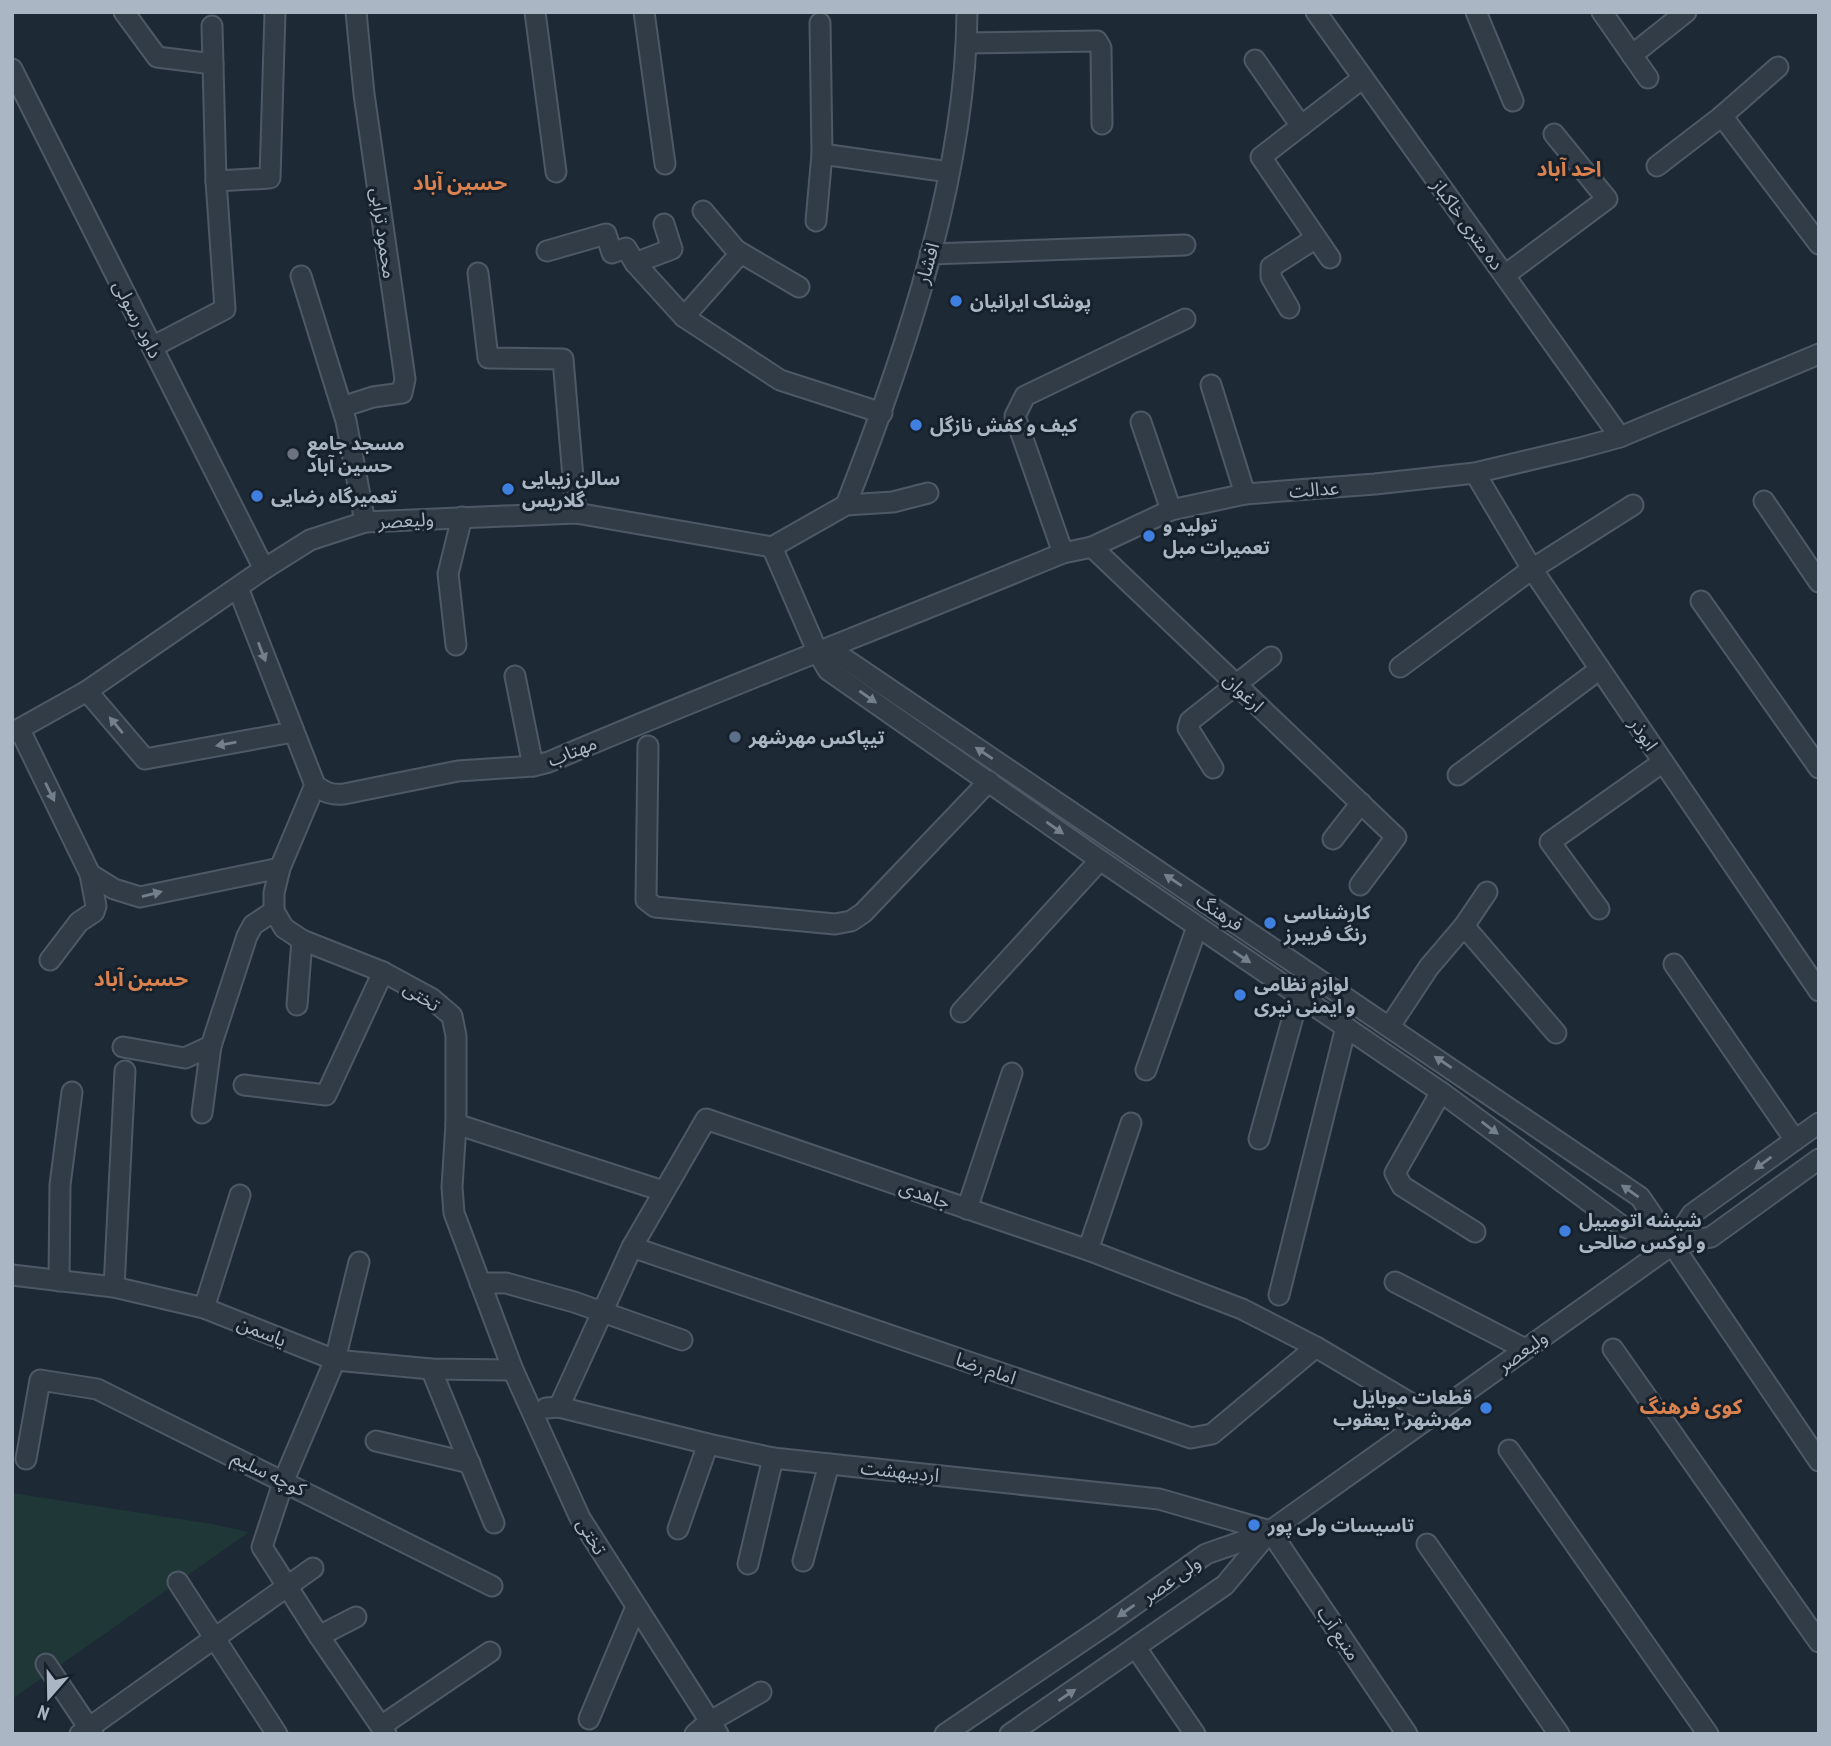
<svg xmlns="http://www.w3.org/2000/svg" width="1831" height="1746" viewBox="0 0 1831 1746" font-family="'PT Sans Narrow','Noto Sans Arabic',sans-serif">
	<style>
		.green { fill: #1f3737 }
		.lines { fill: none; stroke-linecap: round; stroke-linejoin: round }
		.minor-casing { stroke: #4e5965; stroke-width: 23 }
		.minor { stroke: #313c47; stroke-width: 19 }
		.oneway { fill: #747f8c }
		.shop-dot { fill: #3f7fe0; stroke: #17212b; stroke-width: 2.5 }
		.worship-dot { fill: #6b7280; stroke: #17212b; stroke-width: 2.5 }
		.service-dot { fill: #5c6f8a; stroke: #17212b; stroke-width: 2.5 }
		.labels { text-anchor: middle; stroke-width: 6; stroke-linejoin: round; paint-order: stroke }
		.street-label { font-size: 19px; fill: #aab6c4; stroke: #17212b }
		.poi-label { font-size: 19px; font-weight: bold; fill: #aab6c4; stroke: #17212b; text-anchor: start }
		.neighbourhood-label { font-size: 21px; font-weight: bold; fill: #da8150; stroke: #17212b }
	</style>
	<rect width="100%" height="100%" fill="#1d2a36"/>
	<polygon class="green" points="12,1493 212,1524 249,1532 12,1699"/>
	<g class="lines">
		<defs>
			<g id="minor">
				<polyline points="124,12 157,57 213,64"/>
				<polyline points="535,12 556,172"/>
				<polyline points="644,12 665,164"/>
				<polyline points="1316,12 1620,437"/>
				<polyline points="1476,12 1513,101"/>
				<polyline points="1602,12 1648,78"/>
				<polyline points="967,43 1097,41 1101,48 1102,124"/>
				<polyline points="1632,55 1686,12"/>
				<polyline points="1255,60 1301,126"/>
				<polyline points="12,69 264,569"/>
				<polyline points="1722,116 1819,244"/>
				<polyline points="822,154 949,172"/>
				<polyline points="1657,166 1722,116 1778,67"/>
				<polyline points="216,181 270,178 275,12"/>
				<polyline points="816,221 822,154 820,23"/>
				<polyline points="736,250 799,287"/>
				<polyline points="547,251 606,234 612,253 626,248 635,263 684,317 780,380 882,413"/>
				<polyline points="930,254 1185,245"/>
				<polyline points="1330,258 1261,157 1363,78"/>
				<polyline points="635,263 672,249 664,224"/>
				<polyline points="478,273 488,358 563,359 576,513"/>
				<polyline points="1505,275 1607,199 1554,134"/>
				<polyline points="301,276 346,421 365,522"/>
				<polyline points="1289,308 1271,277 1271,267 1316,238"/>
				<polyline points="684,317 738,256 736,250 703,211"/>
				<polyline points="152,347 225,309 216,181 212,26"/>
				<polyline points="1211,385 1245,494"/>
				<polyline points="342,407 373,397 402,393 405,379 364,94 356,12"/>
				<polyline points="1141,422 1171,510"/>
				<polyline points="1475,473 1532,569 1819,991"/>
				<polyline points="1764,501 1819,582"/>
				<path d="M846,505C905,354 966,176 967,12"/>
				<polyline points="772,547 818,653 828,670 1100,860 1441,1092 1622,1226 1672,1245"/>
				<polyline points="1092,547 1396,837 1360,885"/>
				<polyline points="1063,553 1015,416 1025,396 1185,319"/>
				<path d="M238,588L315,785C325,793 332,795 344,794L458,771L533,766L549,762C719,689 892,624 1063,553L1092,547L1171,510L1245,494L1375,484L1475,473L1580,448L1620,437L1819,354"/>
				<polyline points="1701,601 1819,768"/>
				<polyline points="456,645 448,574 462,517"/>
				<polyline points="819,653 842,657 1640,1197 1819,1461"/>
				<polyline points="1400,667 1532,569 1633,505"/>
				<polyline points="515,676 533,766"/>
				<polyline points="87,691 145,759 293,732"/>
				<polyline points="20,730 90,874 114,889 140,897 280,868"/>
				<polyline points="12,733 87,691 264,569 310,540 365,522 576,513 772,547 846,505 893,502 928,493"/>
				<polyline points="648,746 646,900 655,907 835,924 851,921 863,913 989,781"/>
				<polyline points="1213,768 1188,728 1190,721 1271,657"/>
				<polyline points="1458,775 1600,669"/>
				<polyline points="315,785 280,868 274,893 274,911 284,928 302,940 383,972 431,998 452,1016 456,1036 456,1124 452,1187 454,1213 513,1370 580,1518 718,1734"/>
				<polyline points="1333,839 1361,803"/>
				<polyline points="1599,909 1550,842 1663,762"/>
				<polyline points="1464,926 1487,892"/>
				<polyline points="50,960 79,922 94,912 96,906 90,874"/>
				<polyline points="1674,964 1795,1140"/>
				<polyline points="297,1005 302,940"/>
				<polyline points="961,1012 1100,860"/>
				<polyline points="1390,1026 1429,967 1464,926 1556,1033"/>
				<polyline points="123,1047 185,1058 211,1046 247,936 253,925 274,911"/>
				<polyline points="1146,1070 1197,927"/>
				<polyline points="244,1085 326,1095 383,972"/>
				<polyline points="1441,1092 1395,1173 1402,1186 1475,1232"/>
				<polyline points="202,1113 211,1046"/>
				<polyline points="456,1124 663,1191"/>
				<polyline points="1259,1139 1299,995"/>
				<polyline points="967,1209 1012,1073"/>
				<polyline points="1672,1245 1711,1237 1819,1159"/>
				<polyline points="632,1247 1191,1438 1212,1434 1316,1347"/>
				<polyline points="1088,1250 1131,1123"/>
				<polyline points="359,1262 335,1360 284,1480 262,1547 319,1636 386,1734"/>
				<polyline points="12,1275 114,1287 204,1308 335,1360 431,1369 513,1370"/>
				<polyline points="59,1281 60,1185 72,1092"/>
				<polyline points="1395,1282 1525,1349"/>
				<polyline points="480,1283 506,1283 574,1302 682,1340"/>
				<polyline points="114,1287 125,1071"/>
				<polyline points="1279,1295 1346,1027"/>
				<polyline points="204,1308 240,1195"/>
				<polyline points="1613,1349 1819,1642"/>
				<polyline points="431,1369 494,1523"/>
				<polyline points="559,1407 632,1247 706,1119 1088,1250 1242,1309 1316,1347 1432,1416"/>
				<polyline points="546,1408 559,1407 708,1444 773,1458 1159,1499 1270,1531"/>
				<polyline points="376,1441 470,1463"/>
				<polyline points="1509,1450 1708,1734"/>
				<polyline points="26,1459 40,1380 97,1389 492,1586"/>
				<polyline points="678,1529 708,1444"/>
				<polyline points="1270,1531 1407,1734"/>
				<polyline points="1427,1544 1559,1734"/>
				<polyline points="803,1561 829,1464"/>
				<polyline points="748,1564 773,1458"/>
				<polyline points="178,1582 277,1734"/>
				<polyline points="319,1636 356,1617"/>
				<polyline points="1136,1648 1195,1734"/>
				<polyline points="46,1664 93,1734"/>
				<polyline points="589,1719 636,1607"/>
				<polyline points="381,1726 490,1652"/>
				<polyline points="80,1734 313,1568"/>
				<polyline points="695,1734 709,1722 761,1692"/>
				<polyline points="945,1734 1106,1625 1206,1554 1269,1532"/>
				<polyline points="1010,1734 1225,1585 1270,1531 1672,1245 1692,1214 1819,1123"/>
			</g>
		</defs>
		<use href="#minor" class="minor-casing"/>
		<use href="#minor" class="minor"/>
	</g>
	<defs><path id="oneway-solid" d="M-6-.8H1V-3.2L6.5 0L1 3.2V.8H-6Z" transform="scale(1.75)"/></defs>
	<g class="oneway">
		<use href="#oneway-solid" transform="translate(262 652) rotate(69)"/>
		<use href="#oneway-solid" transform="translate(868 697) rotate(35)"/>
		<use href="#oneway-solid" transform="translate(116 725) rotate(-130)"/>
		<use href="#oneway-solid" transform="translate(226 744) rotate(170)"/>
		<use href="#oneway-solid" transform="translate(984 753) rotate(-146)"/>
		<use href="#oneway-solid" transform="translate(50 792) rotate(64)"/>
		<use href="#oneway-solid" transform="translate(1055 828) rotate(35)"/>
		<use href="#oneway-solid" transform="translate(1173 880) rotate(-146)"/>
		<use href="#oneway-solid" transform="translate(152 894) rotate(-14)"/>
		<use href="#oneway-solid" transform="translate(1242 957) rotate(34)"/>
		<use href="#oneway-solid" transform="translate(1443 1062) rotate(-146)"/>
		<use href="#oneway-solid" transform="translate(1490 1128) rotate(37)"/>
		<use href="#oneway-solid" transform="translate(1763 1163) rotate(144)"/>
		<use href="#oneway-solid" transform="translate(1630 1191) rotate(-145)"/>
		<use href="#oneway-solid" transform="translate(1126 1611) rotate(145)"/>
		<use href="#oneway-solid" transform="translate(1067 1695) rotate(-34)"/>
	</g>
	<g class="shop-dot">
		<circle cx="956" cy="301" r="7"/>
		<circle cx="916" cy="425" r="7"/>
		<circle cx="508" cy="489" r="7"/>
		<circle cx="257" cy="496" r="7"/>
		<circle cx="1149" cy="536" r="7"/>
		<circle cx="1270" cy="923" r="7"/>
		<circle cx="1240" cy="995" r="7"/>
		<circle cx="1565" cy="1231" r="7"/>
		<circle cx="1486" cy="1408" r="7"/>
		<circle cx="1254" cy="1525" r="7"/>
	</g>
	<circle class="worship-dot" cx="293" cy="454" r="7"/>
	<circle class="service-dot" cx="735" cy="737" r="7"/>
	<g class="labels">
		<g class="street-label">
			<text transform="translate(1468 224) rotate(54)" y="7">ده متری خاکباز</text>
			<text transform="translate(384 233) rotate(82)" y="7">محمود ترابی</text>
			<text transform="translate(927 263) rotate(-74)" y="7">افشار</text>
			<text transform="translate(138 319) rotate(63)" y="7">داود رسولی</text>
			<text transform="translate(1314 489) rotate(-4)" y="7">عدالت</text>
			<text transform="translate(406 520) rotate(-3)" y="7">ولیعصر</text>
			<text transform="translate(1244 692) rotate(44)" y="7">ارغوان</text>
			<text transform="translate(1644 734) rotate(56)" y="7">ابوذر</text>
			<text transform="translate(572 751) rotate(-22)" y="7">مهتاب</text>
			<text transform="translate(1220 912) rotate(34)" y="7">فرهنگ</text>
			<text transform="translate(422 996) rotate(33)" y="7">تختی</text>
			<text transform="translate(925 1194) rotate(19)" y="7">جاهدی</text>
			<text transform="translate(262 1331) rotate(22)" y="7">یاسمن</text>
			<text transform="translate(1522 1351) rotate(-36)" y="7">ولیعصر</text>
			<text transform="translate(986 1368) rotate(19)" y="7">امام رضا</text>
			<text transform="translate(900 1471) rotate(6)" y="7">اردیبهشت</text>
			<text transform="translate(269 1473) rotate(26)" y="7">کوچه سلیم</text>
			<text transform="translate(592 1536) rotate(59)" y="7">تختی</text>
			<text transform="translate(1171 1579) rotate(-35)" y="7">ولی عصر</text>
			<text transform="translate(1339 1633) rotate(56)" y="7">منبع آب</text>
		</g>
		<g class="poi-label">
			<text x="970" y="308">پوشاک ایرانیان</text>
			<text x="930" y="432">کیف و کفش نازگل</text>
			<text x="307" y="450">مسجد جامع<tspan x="307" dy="22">حسین آباد</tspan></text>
			<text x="522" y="485">سالن زیبایی<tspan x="522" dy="22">گلاریس</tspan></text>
			<text x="271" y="503">تعمیرگاه رضایی</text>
			<text x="1163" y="532">تولید و<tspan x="1163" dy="22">تعمیرات مبل</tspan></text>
			<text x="749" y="744">تیپاکس مهرشهر</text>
			<text x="1284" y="919">کارشناسی<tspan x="1284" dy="22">رنگ فریبرز</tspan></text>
			<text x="1254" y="991">لوازم نظامی<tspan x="1254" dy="22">و ایمنی نیری</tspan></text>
			<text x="1579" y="1227">شیشه اتومبیل<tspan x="1579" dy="22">و لوکس صالحی</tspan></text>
			<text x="1472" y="1404" text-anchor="end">قطعات موبایل<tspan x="1472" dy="22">مهرشهر۲ یعقوب</tspan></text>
			<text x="1268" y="1532">تاسیسات ولی پور</text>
		</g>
		<g class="neighbourhood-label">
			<text x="1569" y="176">احد آباد</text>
			<text x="460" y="190">حسین آباد</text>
			<text x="141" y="986">حسین آباد</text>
			<text x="1691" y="1414">کوی فرهنگ</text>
		</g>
	</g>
	<rect width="1831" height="1746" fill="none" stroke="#aab6c4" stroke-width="28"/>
	<g transform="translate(49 1697) rotate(200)" stroke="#17212b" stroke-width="5" paint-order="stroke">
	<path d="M0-5L12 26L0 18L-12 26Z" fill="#aab6c4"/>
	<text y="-10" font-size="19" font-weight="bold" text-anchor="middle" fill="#aab6c4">N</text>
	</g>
</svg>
